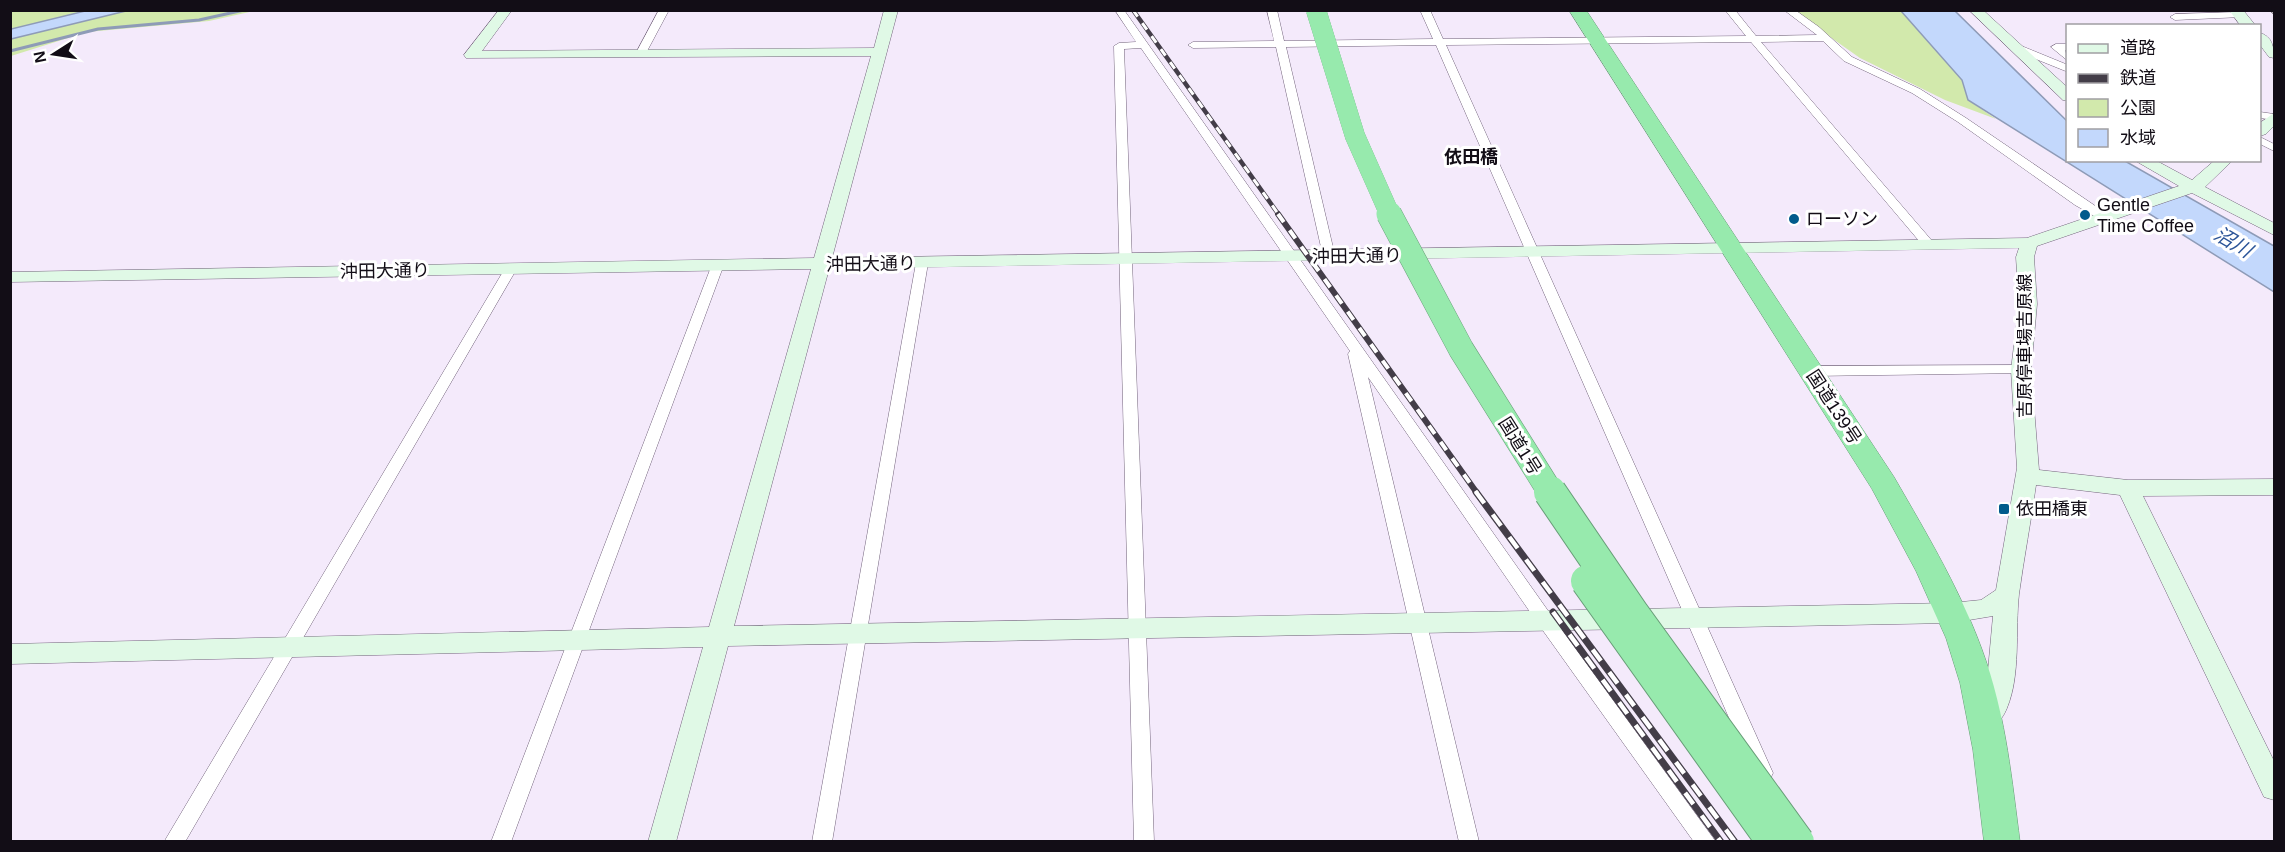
<svg xmlns="http://www.w3.org/2000/svg" width="2285" height="852" viewBox="0 0 2285 852" font-family="Helvetica,'Noto Sans JP',sans-serif">
<rect width="100%" height="100%" fill="#f4eafb"/>
<path fill="#d2e9ac" d="M11 11H254L209 21 87 32 11 56Z
M1793 11H1901L1962 80 1968 100 1996 119 1945 100 1860 58Z"/>
<path fill="#c3d8fc" stroke="#8e9bb7" stroke-width="1.5" d="M85 11H126L11 39V29Z
M1901 11H1955L2067 121 2068 160 2125 161 2274 246V292L1968 100 1962 80Z"/>
<g fill="none" stroke-linecap="round" stroke-linejoin="round">
<path stroke="#8e9bb7" stroke-width="3" d="M10 51 98 29 199 20 244 10"/>
<g stroke="#73647c" stroke-width="1">
<path id="street" d="M659 10H669L645 55H637L636 53Z
M1115 10H1124L1551 615 1716 842H1694L1539 625 1368 377 1479 842H1459L1348 354 1350 351 1141 48 1124 49 1154 842H1134L1114 46 1119 43 1136 42Z
M1267 10H1277L1284 41 1433 39 1420 10H1430L1443 39 1746 36 1725 10H1735L1756 36 1817 35 1784 10H1795L1819 27 1852 57 1920 89 1966 118 2113 218 2111 221H2103L2075 205 1958 122 1912 93 1844 61 1823 41 1761 42 1933 242V248H1925L1751 42 1446 45 1773 773 1770 779 1763 782 1756 779 1753 773 1436 45 1286 47 1335 256 1329 260 1323 256 1276 47 1193 48 1188 45 1193 42 1274 41Z
M2239 12 2242 13V17L2175 20 2170 17 2175 14Z
M2056 44H2068V50H2065L2068 61 2051 47Z
M2011 45H2019L2068 65V72L2011 49Z
M2260 112 2274 114V120L2260 118Z
M2260 137 2274 144V151L2260 144Z
M922 259 928 263 832 842H812L916 263Z
M717 263 723 267 511 842H491L711 267Z
M510 266 516 270 185 842H164L504 270Z
M2021 365 2026 367 2028 370 2026 373 1810 376 1803 371 1810 366Z"/>
</g>
<g stroke="#73647c" stroke-width="1">
<path id="secondary" d="M499 10H512L482 51 874 48 884 10H898L832 258 2027 238 2179 186 2134 160H2155L2192 180 2215 160H2233L2205 187 2274 223V235L2192 193 2037 246 2034 257 2037 304 2031 370 2039 470 2128 480 2274 479V495L2143 496 2274 761V800L2264 797 2120 495 2036 485C2031 521 2024 558 2019 594 2015 631 2021 674 2007 708 2001 723 1991 731 1976 726L1972 718 1986 692 1993 616 1951 623 728 646 676 842H648L703 647 10 664V644L709 627 811 269 10 282V272L814 258 871 56 466 58 464 55ZM2019 248 2016 257 2019 304 2011 370 2017 468 1996 590 1981 600 1951 603 734 626 829 269Z
M1969 10H1983L2068 88V101L2063 100Z
M2229 10H2243L2256 26H2241Z
M2260 33C2272 36 2274 47 2274 58L2269 57 2260 45Z
M2274 113V126L2266 134 2260 136V123Z"/>
</g>
<g stroke="#689d78" stroke-width="1">
<path id="highway" d="M1569 10H1586L1894 477C1928 536 1964 596 1986 661 2006 719 2012 781 2020 842H1984L1973 750 1960 683 1946 638 1916 571 1872 489Z"/>
</g>
<use href="#street" fill="#fff" fill-rule="evenodd"/>
<use href="#secondary" fill="#e0f9e6" fill-rule="evenodd"/>
<use href="#highway" fill="#97eaad" fill-rule="evenodd"/>
<g stroke="#433d48" stroke-width="4.5">
<path id="rail-far2" d="M1133 10 1279 215
M2272 10 2274 12"/>
</g>
<g stroke="#433d48" stroke-width="6">
<path id="rail-far1" d="M1278 214 1477 493"/>
</g>
<g stroke="#433d48" stroke-width="7">
<path id="rail" d="M1476 492 1735 842
M1553 612 1721 842"/>
</g>
<use href="#rail-far2" stroke="#fff" stroke-width="3" stroke-dasharray="8" stroke-linecap="butt"/>
<use href="#rail-far1" stroke="#fff" stroke-width="4" stroke-dasharray="10" stroke-linecap="butt"/>
<use href="#rail" stroke="#fff" stroke-width="4.5" stroke-dasharray="14" stroke-linecap="butt"/>
<g stroke="#689d78" stroke-width="20" stroke-linecap="butt">
<path id="highway-bridge-far2" d="M1316 10 1355 136 1390 215"/>
</g>
<g stroke="#689d78" stroke-width="26" stroke-linecap="butt">
<path id="highway-bridge-far1" d="M1389 214 1461 349 1551 493"/>
</g>
<g stroke="#689d78" stroke-width="34" stroke-linecap="butt">
<path id="highway-bridge" d="M1550 492 1633 614 1798 842
M1587 581 1773 842"/>
</g>
<use href="#highway-bridge-far2" stroke="#97eaad" stroke-width="20"/>
<use href="#highway-bridge-far1" stroke="#97eaad" stroke-width="25"/>
<use href="#highway-bridge" stroke="#97eaad" stroke-width="32"/>
</g>
<g fill="#015b8c" stroke="#fff" stroke-width="2">
<circle cx="2085" cy="215" r="6"/>
<circle cx="1794" cy="219" r="6"/>
<rect x="1998" y="503" width="12" height="12" rx="3"/>
</g>
<g text-anchor="middle" stroke-width="6" stroke-linejoin="round" paint-order="stroke">
<g font-size="18" font-weight="bold" fill="#120d16" stroke="#fff">
<text x="1471" y="163">依田橋</text>
</g>
<g font-size="18" fill="#120d16" stroke="#fff" text-anchor="start">
<text x="2097" y="211">Gentle<tspan x="2097" dy="21">Time Coffee</tspan></text>
<text x="1806" y="225">ローソン</text>
<text x="2016" y="515">依田橋東</text>
</g>
<g font-size="18" fill="#120d16" stroke="#fff">
<text transform="translate(1357 256) rotate(-1)" y="6">沖田大通り</text>
<text transform="translate(871 264) rotate(-1)" y="6">沖田大通り</text>
<text transform="translate(385 271) rotate(-1)" y="6">沖田大通り</text>
<text transform="translate(2025 346) rotate(-90)" y="6">吉原停車場吉原線</text>
<text transform="translate(1834 407) rotate(57)" y="6">国道139号</text>
<text transform="translate(1520 446) rotate(58)" y="6">国道1号</text>
</g>
<g font-size="20" font-style="italic" fill="#2b5498" stroke="#fff">
<text transform="translate(2233 242) rotate(31)" y="7">沼川</text>
</g>
</g>
<rect width="2285" height="852" fill="none" stroke="#120d16" stroke-width="24"/>
<rect x="2066" y="24" width="195" height="138" fill="#ffffff" stroke="#a09ea2" stroke-width="1.5"/>
<rect x="2078" y="44" width="30" height="9" fill="#e0f9e6" stroke="#a09ea2" stroke-width="1.5"/>
<text x="2120" y="54" font-size="18" fill="#120d16">道路</text>
<rect x="2078" y="74" width="30" height="9" fill="#433d48" stroke="#a09ea2" stroke-width="1.5"/>
<text x="2120" y="84" font-size="18" fill="#120d16">鉄道</text>
<rect x="2078" y="99" width="30" height="18" fill="#d2e9ac" stroke="#a09ea2" stroke-width="1.5"/>
<text x="2120" y="114" font-size="18" fill="#120d16">公園</text>
<rect x="2078" y="129" width="30" height="18" fill="#c3d8fc" stroke="#a09ea2" stroke-width="1.5"/>
<text x="2120" y="144" font-size="18" fill="#120d16">水域</text>
<g transform="translate(54 54) rotate(258)" stroke="#ffffff" stroke-width="4.5" paint-order="stroke">
<path d="M0-4.5L10 22L0 15L-10 22Z" fill="#120d16"/>
<text y="-9" font-size="16" font-weight="bold" text-anchor="middle" fill="#120d16">N</text>
</g>
</svg>
